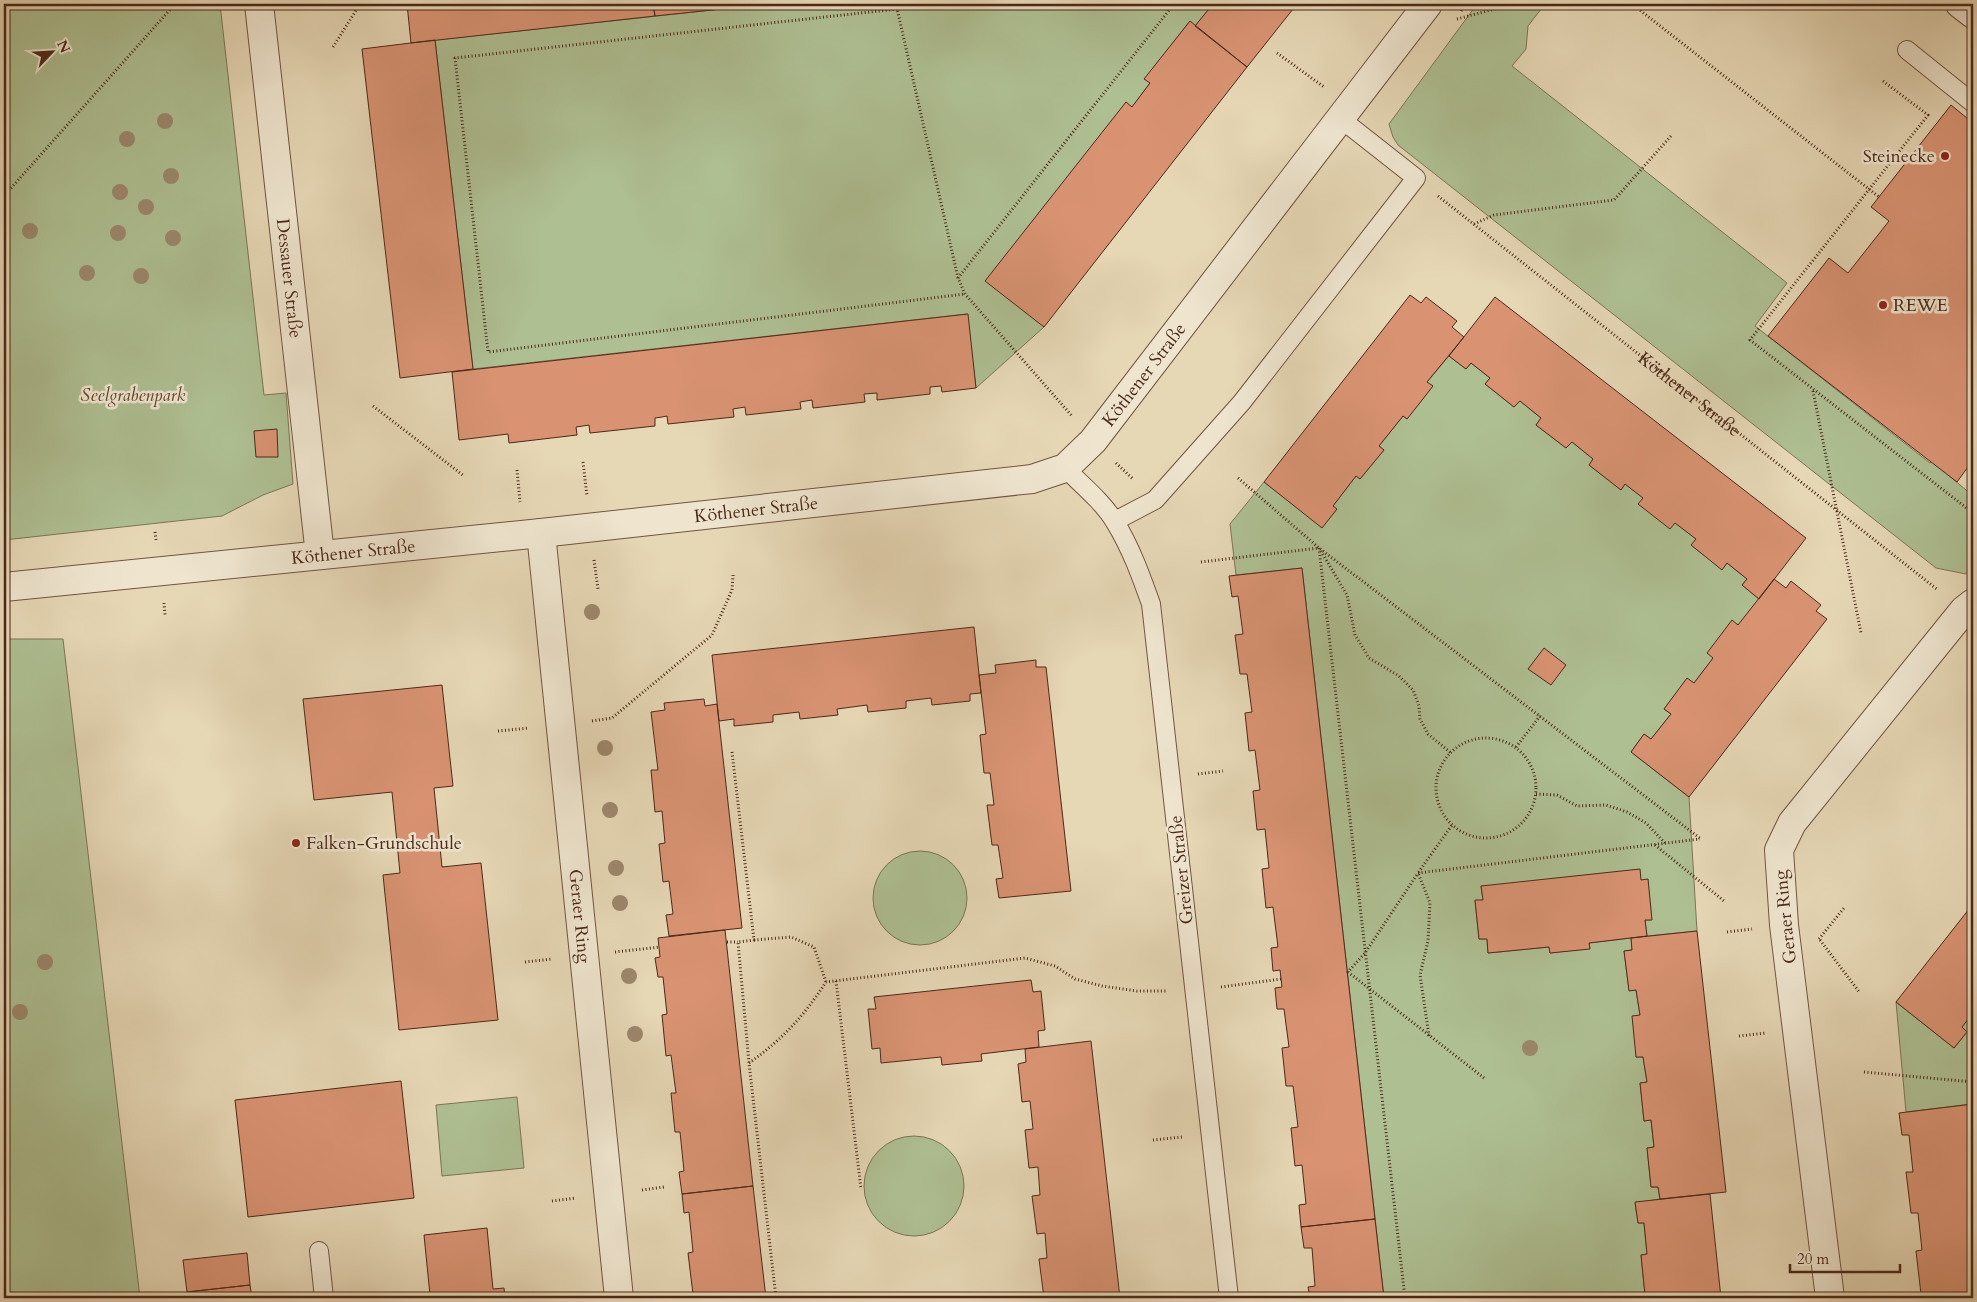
<svg xmlns="http://www.w3.org/2000/svg" width="1977" height="1302" viewBox="0 0 1977 1302" font-family="Cardo,serif">
<rect width="100%" height="100%" fill="#e6d7b5"/>
<filter id="stains"><feTurbulence type="fractalNoise" baseFrequency=".004" numOctaves="4"/><feColorMatrix values="0 0 0 0 .2 0 0 0 0 .09 0 0 0 0 .02 0 0 0 .5 -.17"/></filter>
<radialGradient id="worn" r=".72"><stop offset=".6" stop-color="#630" stop-opacity="0"/><stop offset="1" stop-color="#630" stop-opacity=".3"/></radialGradient>
<path fill="#aebf92" stroke="#7d7456" d="M4 4H220L264 395 286 393 293 484 263 495 222 516 4 540Z
M768 4H1213L1195 26 1189 22 1145 79 1150 83 1132 107 1126 103 1044 327 976 388 967 314 473 369 435 40Z
M1477 4H1545L1528 26 1526 49 1512 66 1787 283 1755 326 1930 463 1932 461 1973 496V566L1966 574 1936 568 1398 145 1393 137 1389 124Z
M1449 356 1466 369 1471 363 1490 378 1485 384 1514 407 1520 401 1541 418 1536 425 1566 448 1572 442 1593 459 1589 465 1621 490 1625 484 1696 539 1692 546 1722 569 1727 563 1747 579 1742 585 1759 599 1694 683 1687 679 1664 709 1671 714 1651 739 1644 734 1631 752 1689 797 1697 931 1647 936 1645 920H1651L1641 880 1481 886 1483 900 1475 901 1479 939H1487L1488 953 1549 947 1550 953 1590 948 1589 943 1631 938 1632 950 1624 951 1629 990H1636L1640 1015 1636 1057H1643L1647 1082 1640 1083 1644 1121 1651 1120 1654 1147 1647 1148 1651 1187H1658L1660 1199 1635 1203 1638 1223H1644L1647 1254 1641 1255 1645 1294H1652V1298H1384L1302 568 1236 575 1230 524 1264 482 1322 527 1337 509 1333 506 1356 476 1360 479 1384 450 1379 446 1403 416 1407 419 1427 382Z
M4 639H63L140 1298H4Z
M873 898a47 47 0 1 1 94 0a47 47 0 1 1-94 0Z
M1896 1002 1954 1048 1967 1032 1962 1027 1973 1013V1109L1972 1104 1906 1112Z
M517 1097 524 1168 442 1176 436 1105Z
M864 1186a50 50 0 1 1 100 0a50 50 0 1 1-100 0Z"/>
<path fill="#d99373" stroke="#4c2819" d="M407 4H653L655 16 411 43Z
M653 4H769L655 16Z
M1213 4H1297L1247 67 1195 26Z
M1190 21 1247 67 1044 327 985 281 1126 102 1132 107 1150 83 1144 79Z
M435 40 473 369 400 378 362 49Z
M1951 105 1973 123V460L1957 482 1768 336 1829 258 1848 273 1889 221 1871 207Z
M1410 295 1421 303 1426 297 1457 321 1452 327 1464 337 1427 382 1433 386 1419 404 1407 419 1403 416 1379 446 1384 450 1360 479 1356 476 1333 506 1337 509 1322 528 1264 482Z
M1495 297 1806 538 1759 599 1742 585 1747 579 1727 563 1722 570 1691 545 1696 539 1675 523 1670 529 1638 504 1643 498 1625 484 1621 490 1589 465 1593 459 1572 442 1566 448 1536 425 1541 418 1520 401 1514 407 1485 384 1490 378 1471 363 1466 369 1449 356Z
M968 314 976 388 942 392 941 386 930 387V394L877 400V393L864 394 865 402 813 408 812 400 800 402 801 409 746 415 745 407 733 409 734 417 668 424 667 416 662 417 655 418V426L590 433 589 425 583 426 576 427 577 435 509 443 508 434 459 440 452 372Z
M277 429 278 457H256L254 431Z
M1302 568 1375 1219 1301 1227 1299 1205 1306 1204 1302 1165 1295 1166 1291 1128 1298 1127 1293 1086H1286L1282 1048 1289 1047 1284 1009H1277L1275 988 1282 987 1280 970 1273 971 1271 948 1278 947 1273 907 1266 908 1262 869 1269 868 1265 829 1257 830 1253 791 1260 790 1255 750 1249 751 1245 713 1252 712 1247 674H1240L1235 635 1243 634 1238 596 1232 597 1229 576Z
M1774 579 1786 588 1791 581 1821 605 1816 611 1827 619 1689 797 1631 752 1644 734 1651 739 1671 714 1664 709 1687 678 1694 683 1713 658 1707 653 1732 620 1738 625Z
M974 627 981 693 970 694V701L932 705 931 698 906 701V708L868 712 867 705 837 709 838 715 800 719 799 712 773 715V722L734 726V719L719 721 712 655Z
M1544 648 1566 665 1551 685 1528 669Z
M1036 660V667H1046L1071 891 999 898 996 879 1003 878 998 845H992L987 805H994L990 773H984L980 735 986 734 979 675 996 673 995 665Z
M442 685 453 786 434 788 442 867 481 863 498 1020 399 1030 383 875 400 873 392 792 314 800 303 699Z
M704 699 705 706 717 704 742 928 669 936 666 915 673 914 669 881 663 882 659 844 665 843 662 811 655 812 651 770H658L651 712 665 710 664 703Z
M1640 869 1641 880 1648 879 1652 920H1645L1647 936 1589 943 1590 949 1550 953 1549 947 1488 953 1487 939H1479L1475 900H1483L1481 886Z
M1973 904V1013L1962 1027 1967 1032 1954 1048 1896 1002Z
M725 930 753 1186 682 1194 679 1172 684 1171 680 1132H675L671 1093H676L671 1055 666 1056 662 1015 667 1014 663 977H658L655 958 660 957 658 938Z
M1697 931 1726 1192 1660 1199 1658 1187H1651L1647 1148 1654 1147 1651 1120 1644 1121 1640 1083 1647 1082 1643 1057H1636L1632 1016 1640 1015 1636 990 1629 991 1624 951 1632 950 1631 938Z
M1031 980 1033 992 1041 991 1045 1030 1038 1031 1039 1047 981 1054 982 1061 942 1065 941 1057 881 1063 880 1048 872 1049 868 1009H876L874 997Z
M1091 1041 1120 1298H1044L1039 1259 1047 1258 1045 1233 1037 1234 1032 1196 1040 1195 1038 1167 1029 1168 1025 1130 1033 1129 1030 1101 1022 1102 1018 1064 1026 1062 1025 1049Z
M401 1081 414 1198 248 1217 235 1100Z
M1973 1104V1298H1928L1927 1293 1921 1294 1916 1251 1922 1250 1918 1213H1911L1906 1172H1913L1909 1135H1902L1899 1113Z
M753 1186 766 1298H699L698 1293 693 1294 688 1253 693 1252 689 1212 684 1213 682 1194Z
M1710 1194 1721 1298H1652V1294L1645 1295 1641 1255 1647 1254 1644 1223H1638L1635 1202Z
M1375 1219 1384 1298H1310L1308 1287 1315 1286 1312 1248H1304L1301 1227Z
M487 1228 493 1289 504 1288 505 1298H443L442 1293 430 1295 424 1235Z
M247 1253 250 1285 187 1292 183 1260Z
M250 1285 252 1298H188L187 1292Z"/>
<g fill="none" stroke-linecap="round" stroke-linejoin="round">
<g stroke="#725440" stroke-width="20">
<path id="lane" d="M1907 50 1973 103
M1065 468C1082 485 1103 502 1115 522 1131 548 1141 576 1151 604L1229 1298
M1115 521 1155 500 1242 402 1416 178 1341 119
M319 1251 324 1298"/>
</g>
<g stroke="#725440" stroke-width="30">
<g id="street">
<path id="s2" d="M259 4 320 555"/>
<path d="M1960 4 1973 14"/>
<path id="s3" d="M541 533 619 1298"/>
<path id="s4" d="M4 587 541 533 1032 479 1065 468 1093 441 1428 4"/>
<path d="M1830 1298 1784 925 1779 850 1792 823 1964 610 1973 603"/>
</g>
</g>
<g stroke="#4c2819" stroke-width="3" stroke-dasharray="1 2.5" stroke-linecap="butt">
<path d="M896 4 958 278 965 294 1072 416"/>
<path d="M1632 4 1879 197"/>
<path d="M897 9 455 58 488 352 965 294"/>
<path d="M1461 11 1466 4"/>
<path d="M1457 19 1502 7 1508 4"/>
<path d="M333 47 360 4"/>
<path d="M1277 53 1324 87"/>
<path d="M1883 81 1928 115 1750 340 1973 513"/>
<path d="M4 196 175 4"/>
<path id="s1" d="M1438 196 1938 590"/>
<path d="M1474 224 1494 215 1614 200 1671 136"/>
<path d="M958 278 1174 4"/>
<path d="M1813 391 1861 633"/>
<path d="M373 406 464 476"/>
<path d="M583 462 587 496"/>
<path d="M1116 463 1133 479"/>
<path d="M517 470 520 502"/>
<path d="M1238 478 1319 548 1701 839"/>
<path d="M155 532 156 540"/>
<path d="M1319 548 1405 1298"/>
<path d="M1321 551 1347 595 1355 635 1369 658 1399 676 1413 690 1419 706 1420 719 1428 734 1451 753"/>
<path d="M594 560 598 589"/>
<path d="M1201 562 1319 548"/>
<path d="M164 603 165 615"/>
<path d="M592 721 612 718 712 635 732 590 733 575"/>
<path d="M498 731 529 728"/>
<circle cx="1486" cy="788" r="50"/>
<path d="M1516 747 1540 716"/>
<path d="M732 752 754 940 738 942 749 1063 776 1298"/>
<path d="M1198 774 1223 771"/>
<path d="M1536 794 1557 795 1577 806 1606 805 1627 812 1646 823 1665 843"/>
<path d="M1655 845 1724 901"/>
<path d="M1727 932 1752 929"/>
<path d="M1819 939 1844 908"/>
<path d="M754 940 791 937 814 947 826 982"/>
<path d="M1820 940 1860 993"/>
<path d="M727 942H738"/>
<path d="M615 952 660 947"/>
<path d="M525 962 552 959"/>
<path d="M836 981 861 1189"/>
<path d="M1221 987 1281 979"/>
<path d="M1429 1036 1420 975 1428 941 1430 903 1418 873 1452 825"/>
<path d="M1739 1036 1766 1033"/>
<path d="M749 1063C783 1039 803 1017 826 982L1025 958 1055 966 1075 979 1102 986 1137 991H1167"/>
<path d="M1864 1072 1973 1082"/>
<path d="M1484 1078 1348 972 1365 953 1418 873 1700 839"/>
<path d="M1153 1140 1182 1137"/>
<path d="M642 1190 664 1187"/>
<path d="M552 1201 576 1198"/>
</g>
<use href="#lane" stroke="#efe5cf" stroke-width="18"/>
<use href="#street" stroke="#efe5cf" stroke-width="28"/>
</g>
<g fill="#9c876c">
<circle cx="165" cy="121" r="8"/>
<circle cx="127" cy="139" r="8"/>
<circle cx="171" cy="176" r="8"/>
<circle cx="120" cy="192" r="8"/>
<circle cx="146" cy="207" r="8"/>
<circle cx="30" cy="231" r="8"/>
<circle cx="118" cy="233" r="8"/>
<circle cx="173" cy="238" r="8"/>
<circle cx="87" cy="273" r="8"/>
<circle cx="141" cy="276" r="8"/>
<circle cx="592" cy="612" r="8"/>
<circle cx="605" cy="748" r="8"/>
<circle cx="610" cy="810" r="8"/>
<circle cx="616" cy="868" r="8"/>
<circle cx="620" cy="903" r="8"/>
<circle cx="45" cy="962" r="8"/>
<circle cx="629" cy="976" r="8"/>
<circle cx="20" cy="1012" r="8"/>
<circle cx="635" cy="1034" r="8"/>
<circle cx="1530" cy="1048" r="8"/>
</g>
<g fill="#8f2418" stroke="#efe5cf" stroke-width="2">
<circle cx="1945" cy="156" r="5"/>
<circle cx="1883" cy="305" r="5"/>
<circle cx="296" cy="843" r="5"/>
</g>
<g text-anchor="middle" stroke-width="5" stroke-linejoin="round" paint-order="stroke">
<g font-size="18" fill="#4c2819" stroke="#efe5cf" text-anchor="start">
<text x="1935" y="162" text-anchor="end">Steinecke</text>
<text x="1893" y="311">REWE</text>
<text x="306" y="849">Falken-Grundschule</text>
</g>
<g font-size="18" fill="#4c2819" stroke="#efe5cf">
<text dy="6" stroke="none"><textPath href="#s2" startOffset="276">Dessauer Straße</textPath></text>
<text dy="6" stroke="none"><textPath href="#s4" startOffset="1191">Köthener Straße</textPath></text>
<text dy="6" stroke="none"><textPath href="#s1" startOffset="320">Köthener Straße</textPath></text>
<text dy="6" stroke="none"><textPath href="#s4" startOffset="756">Köthener Straße</textPath></text>
<text dy="6" stroke="none"><textPath href="#s4" startOffset="351">Köthener Straße</textPath></text>
<text transform="translate(1181 870) rotate(-96)" y="6">Greizer Straße</text>
<text dy="6" stroke="none"><textPath href="#s3" startOffset="385">Geraer Ring</textPath></text>
<text transform="translate(1785 917) rotate(-96)" y="6">Geraer Ring</text>
</g>
<g font-size="18" font-style="italic" fill="#604631" stroke="#efe5cf">
<text x="133" y="401">Seelgrabenpark</text>
</g>
</g>
<rect width="1977" height="1302" fill="none" stroke="#e6d7b5" stroke-width="20"/>
<rect x="5" y="5" width="1967" height="1292" fill="none" stroke="#4c2819" stroke-width="2.5"/>
<rect x="10" y="10" width="1957" height="1282" fill="none" stroke="#4c2819"/>
<g transform="translate(52 52) rotate(65)" stroke="#efe5cf" stroke-width="4" paint-order="stroke">
<path d="M0-4L9 19L0 12L-9 19Z" fill="#4c2819"/>
<text y="-8" font-size="14" font-weight="bold" text-anchor="middle" fill="#4c2819">N</text>
</g>
<path d="M1790 1264v8h110v-8" fill="none" stroke="#4c2819" stroke-width="2.5"/>
<text x="1797" y="1264" font-size="15" fill="#4c2819" stroke="#efe5cf" stroke-width="4" paint-order="stroke">20 m</text>
<rect width="100%" height="100%" filter="url(#stains)"/>
<rect width="100%" height="100%" fill="url(#worn)"/>
</svg>
